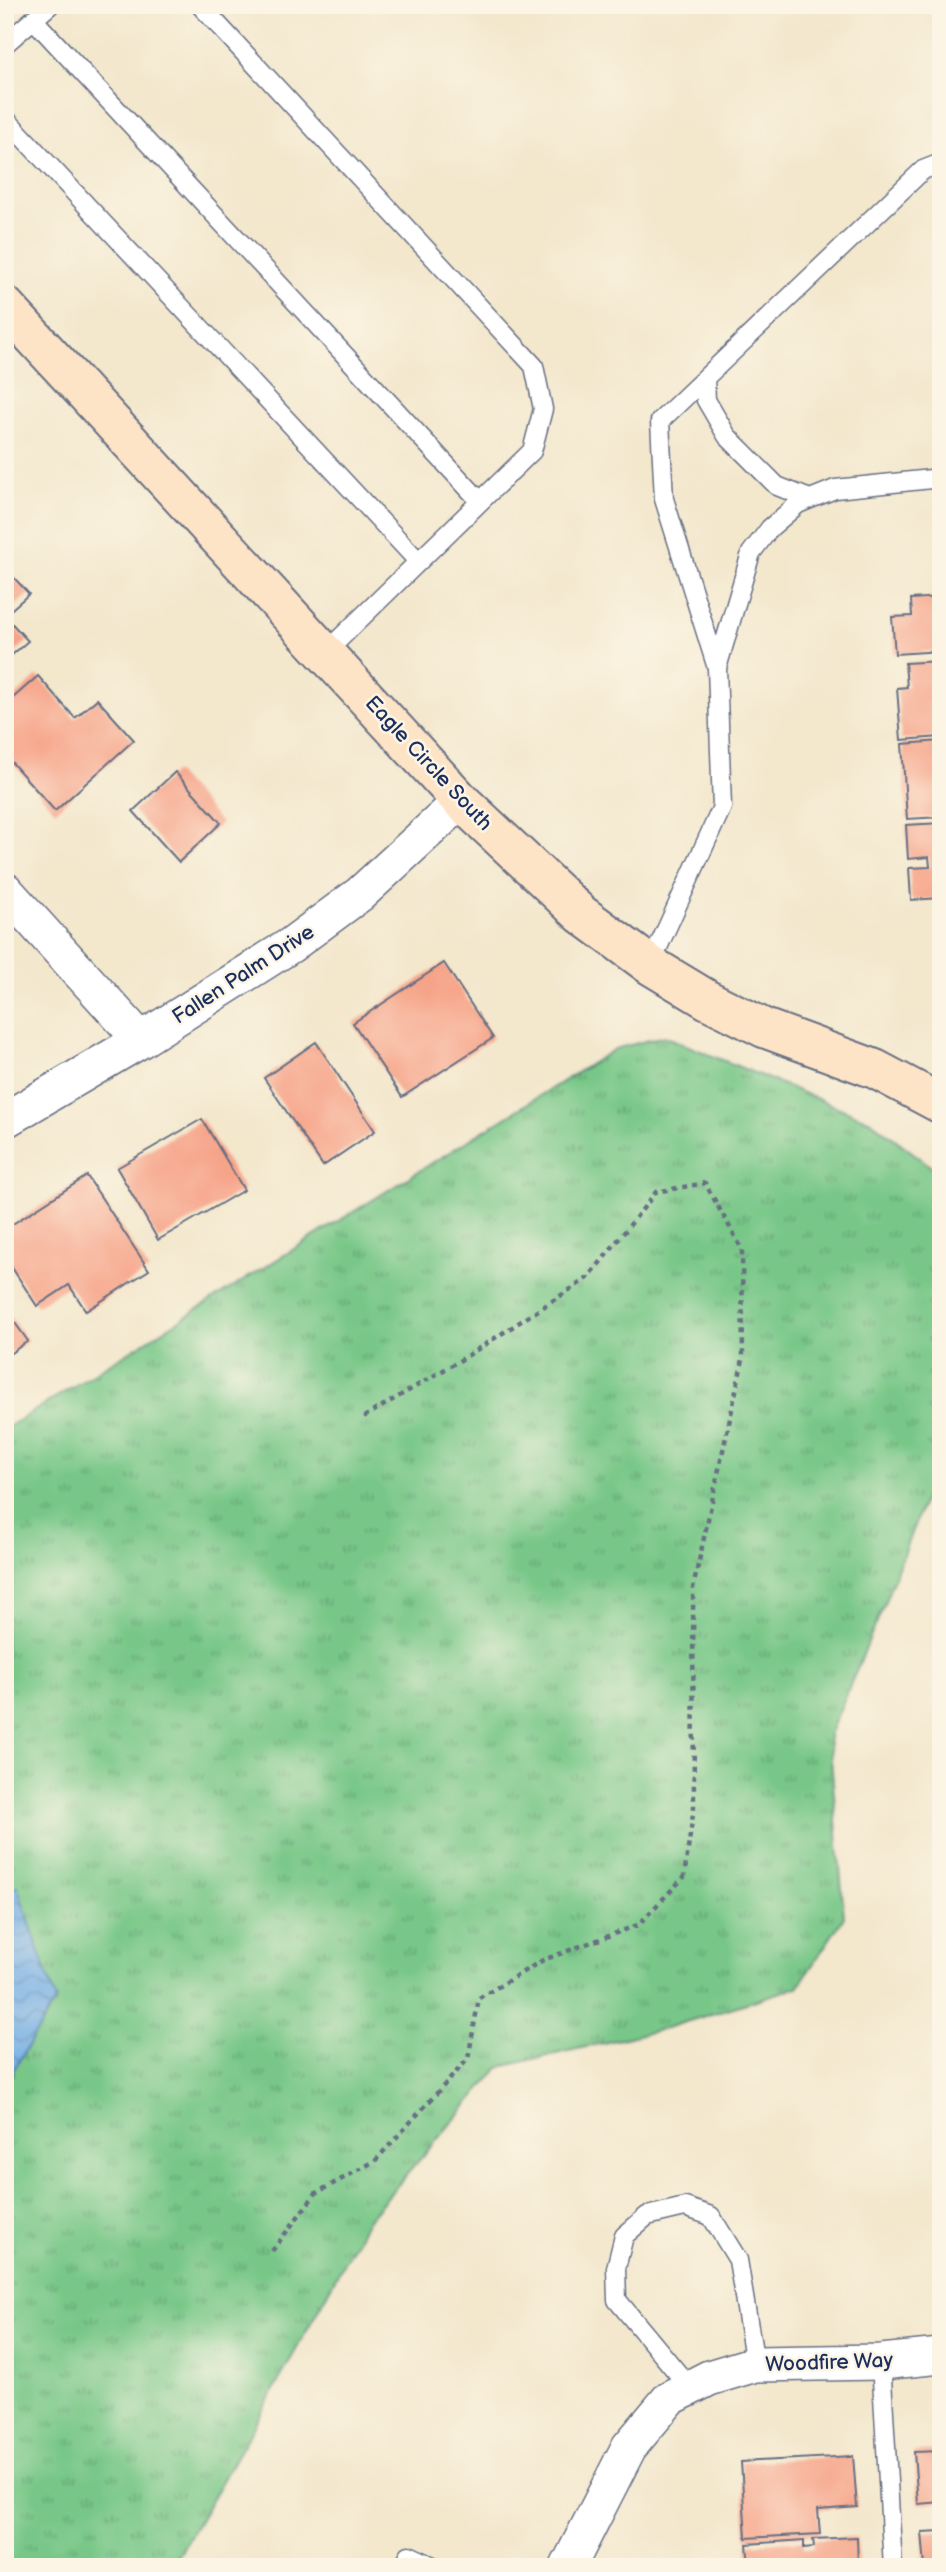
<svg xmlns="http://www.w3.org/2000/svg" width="946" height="2572" viewBox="0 0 946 2572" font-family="'Balsamiq Sans',sans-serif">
<defs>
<pattern id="grass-tufts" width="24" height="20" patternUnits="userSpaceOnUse" patternTransform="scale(1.75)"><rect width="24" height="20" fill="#78c788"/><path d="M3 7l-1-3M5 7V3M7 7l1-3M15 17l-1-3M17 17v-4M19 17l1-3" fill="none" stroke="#62a272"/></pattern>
<pattern id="water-waves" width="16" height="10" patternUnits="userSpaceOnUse" patternTransform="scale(1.75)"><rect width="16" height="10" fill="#74afe5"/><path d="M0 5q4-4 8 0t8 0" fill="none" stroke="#5e8fbd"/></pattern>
</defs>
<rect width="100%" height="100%" fill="#fcf5e5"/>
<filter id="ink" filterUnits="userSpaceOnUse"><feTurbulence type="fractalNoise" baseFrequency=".0143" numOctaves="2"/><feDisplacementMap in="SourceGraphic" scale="14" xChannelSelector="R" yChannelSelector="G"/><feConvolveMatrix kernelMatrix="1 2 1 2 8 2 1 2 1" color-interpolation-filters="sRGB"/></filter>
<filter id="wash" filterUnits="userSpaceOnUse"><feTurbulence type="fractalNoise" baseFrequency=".00686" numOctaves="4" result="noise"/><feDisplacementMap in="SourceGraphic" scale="28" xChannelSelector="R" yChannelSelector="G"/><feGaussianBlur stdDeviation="1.57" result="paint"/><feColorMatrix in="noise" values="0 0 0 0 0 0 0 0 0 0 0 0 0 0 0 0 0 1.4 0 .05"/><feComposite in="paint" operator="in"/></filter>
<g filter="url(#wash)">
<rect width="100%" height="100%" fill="#f3e7cc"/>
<path fill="url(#grass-tufts)" stroke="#4a7b73" stroke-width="2" d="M664 1036 871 1121 941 1174V1475L927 1492 879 1617 829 1735 844 1917 798 1987 663 2029 500 2067 368 2219 264 2408 172 2567H5V1429L615 1049Z"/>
<path fill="url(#water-waves)" stroke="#486fa2" stroke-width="2" d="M17 1886 56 2000 5 2084V1890Z"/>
<g id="blocks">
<path fill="#f6a489" d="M5 568 29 594 5 615Z
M941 597V651L895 654 892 617 912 616 911 599Z
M5 616 28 641 5 661Z
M941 661V737L901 740 897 688 907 687 905 663Z
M38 676 75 718 97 699 134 740 55 811 5 755V705Z
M941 741V817L907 819 902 744Z
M175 772 221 823 179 862 133 811Z
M941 823V898L911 900 909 868 930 867 929 857 908 859 906 825Z
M444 963 493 1038 402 1097 353 1023Z
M316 1042 375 1131 323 1166 264 1078Z
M202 1119 244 1190 158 1240 117 1168Z
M87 1176 149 1270 86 1311 69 1285 37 1306 5 1257V1229Z
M5 1309 28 1341 5 1357Z
M941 2451V2502L918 2504 914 2452Z
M853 2456 857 2507 818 2510 820 2534 746 2538 741 2462Z
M941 2531V2567H925L922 2532Z
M857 2537 858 2567H749L747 2544 804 2540V2548L814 2547 813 2539Z"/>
</g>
</g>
<g filter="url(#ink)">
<use href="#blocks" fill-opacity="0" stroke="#676f84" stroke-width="2"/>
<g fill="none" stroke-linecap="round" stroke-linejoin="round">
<g stroke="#676f84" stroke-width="21">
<path id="lane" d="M200 5 534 366 543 409 532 451 326 652
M34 20 480 501
M5 44 50 5
M5 118 418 561
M705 378 706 400 727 436 777 486 810 499
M717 668 751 553 770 528 798 504 835 489 941 478
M650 965 722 807 717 668 664 499 660 421 923 170 941 163
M881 2362 893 2567
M690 2388 617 2300 616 2268 624 2236 647 2216 685 2207 711 2216 738 2260 755 2364
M403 2567 409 2555 435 2567"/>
</g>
<g stroke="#676f84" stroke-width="38">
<path id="street" d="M5 890 141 1040
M5 1120 141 1040 291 945 360 894 461 801
M568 2567 629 2447 670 2398 709 2378 755 2364 881 2362 941 2356"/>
</g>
<g stroke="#676f84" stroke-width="42">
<path id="secondary" d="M5 306 461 801 581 914 650 965 708 1000 764 1028 875 1069 941 1104"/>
</g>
<path stroke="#676f84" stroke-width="4.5" stroke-dasharray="5 5" stroke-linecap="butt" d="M272 2251 316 2193 375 2161 468 2059 479 1998 543 1960 638 1925 684 1877 694 1807 693 1588 743 1359 742 1249 705 1183 656 1192 588 1278 464 1358 362 1418"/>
<use href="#lane" stroke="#fff" stroke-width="18"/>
<use href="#street" stroke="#fff" stroke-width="35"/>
<use href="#secondary" stroke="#fee4c6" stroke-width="38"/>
</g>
</g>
<g text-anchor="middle" stroke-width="5" stroke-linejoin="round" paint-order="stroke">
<g font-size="21" fill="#1b2f5e" stroke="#fcf5e5">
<text transform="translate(429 763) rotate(47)" y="7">Eagle Circle South</text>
<text transform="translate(243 974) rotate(-33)" y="7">Fallen Palm Drive</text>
<text transform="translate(829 2362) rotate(-2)" y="7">Woodfire Way</text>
</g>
</g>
<rect width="946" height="2572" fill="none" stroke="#fcf5e5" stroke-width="28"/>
</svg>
